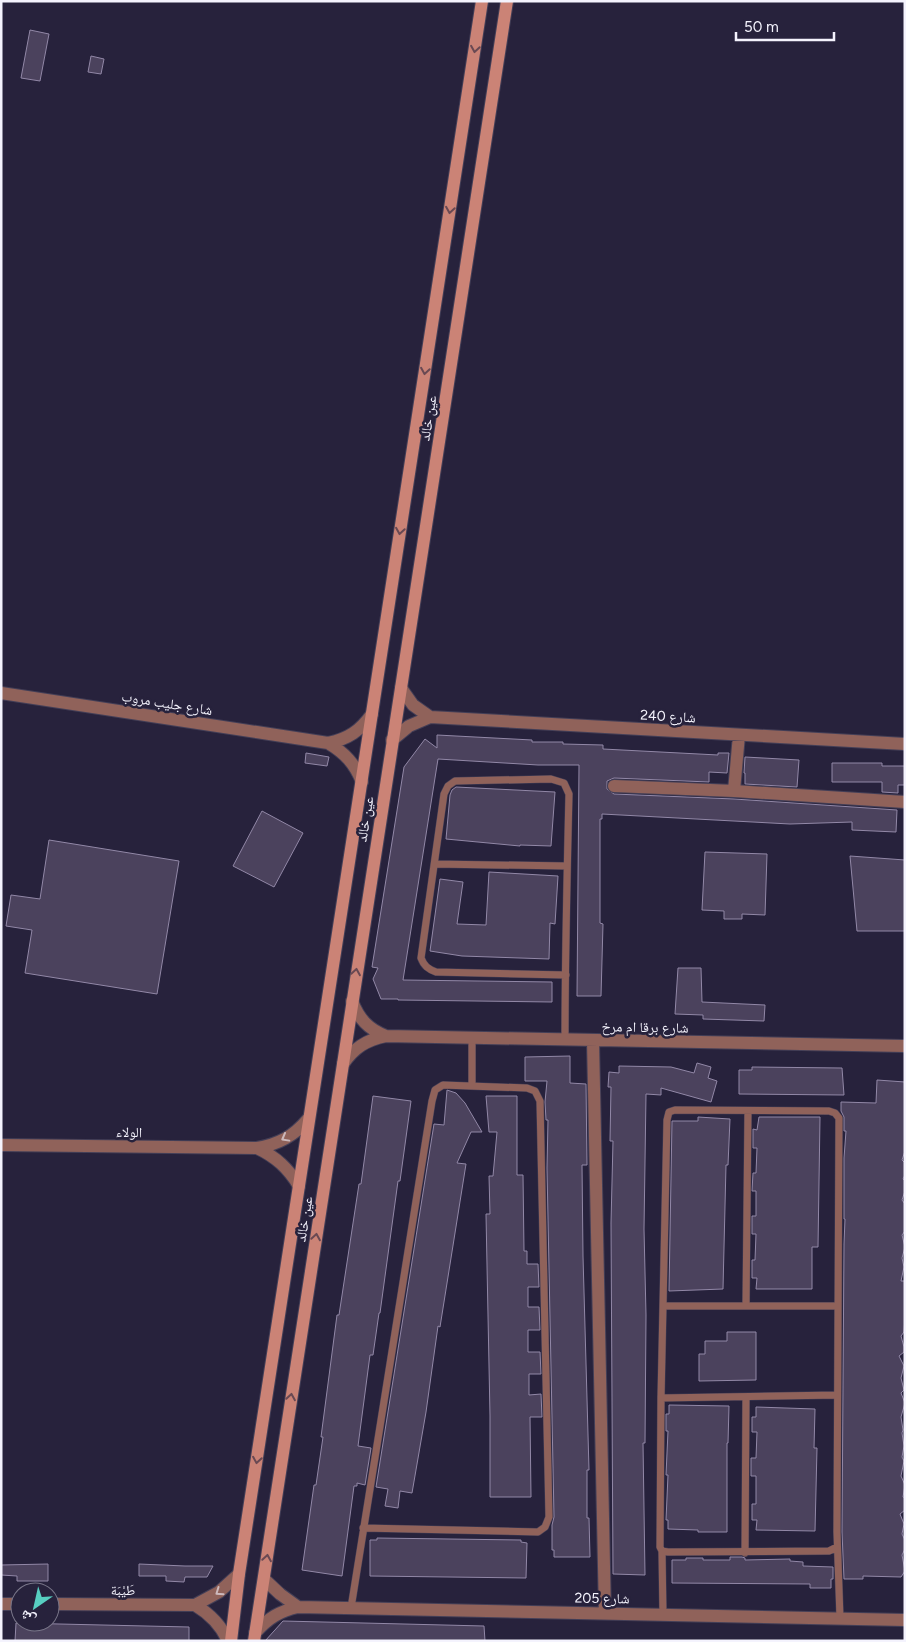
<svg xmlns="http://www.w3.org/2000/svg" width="906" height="1642" viewBox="0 0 906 1642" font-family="Figtree,'Noto Naskh Arabic',sans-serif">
<rect width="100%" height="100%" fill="#27223c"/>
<path fill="#4b425d" stroke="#9288a7" d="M30 30 49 34 40 81 21 78Z
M91 56 104 59 101 74 88 72Z
M437 735 532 740V742H563V744L603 745V749L718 755V753H729L727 773 709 772V782L614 778 607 781V789L614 794 734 799 897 810 896 832 852 830V822L790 824 602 814V819H600V923L603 924 601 996H577L579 765H538L438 759 403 980 552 982V1002L398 1000V999H381L373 979 378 968 372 967 404 767 425 739 437 748Z
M306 753 329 757 327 766 305 763Z
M745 757 799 760 797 787 745 784V773H744Z
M832 763H882V766H905V785H898V793L882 792V782H832Z
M456 787 555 792 551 846 520 845V846L446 839 450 795 452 790Z
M262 811 303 833 274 887 233 866Z
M49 840 179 861 157 994 25 973 32 930 6 926 11 895 40 899Z
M705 852 767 854 765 915 742 914V919H724V911L702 910Z
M850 856 905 860V931H857Z
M489 872 558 876 555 924 550 923 549 959 462 956 430 951 440 879 463 882 457 924 486 925Z
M678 968H701L702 1002 765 1005 764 1021 703 1019V1015L675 1014Z
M570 1056V1083L586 1084 587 1165H582L583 1256 589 1470H587V1518H589L590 1557H554V1550H552V1525L554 1517 547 1168 548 1120H546L545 1102 547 1081H525V1057Z
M697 1063 711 1067 708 1078 717 1081 711 1102 661 1088V1095L646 1094 644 1229 646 1315 645 1443H643L645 1575 613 1574 611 1223 613 1141H610L611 1087H608L609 1072 619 1073V1066L671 1067 694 1073Z
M752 1067 842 1068 844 1095 739 1094V1070H752Z
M877 1080 905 1082V1151L902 1160 905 1163V1175L903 1179 905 1181V1191L902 1200 905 1204V1231L902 1235 905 1247 902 1258 904 1267 901 1281H905V1317L904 1332 901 1336 904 1347V1352L899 1356 904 1366 901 1378 904 1390 901 1393 905 1403 901 1417 903 1430 902 1433 904 1446 902 1457 904 1461 901 1476 905 1485 903 1497 905 1498V1510L900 1514 904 1524 902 1534 905 1540V1549L902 1555 905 1571 901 1577 863 1576V1579H844L842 1532 844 1244 845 1219H844V1158L846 1131H844V1117L841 1111V1102L876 1103Z
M447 1090 456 1093 465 1103 482 1132H471L457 1163 466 1164 440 1327 438 1326 426 1412 412 1493 400 1491 398 1508 385 1506 388 1489 376 1487 434 1124 444 1125Z
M373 1096 411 1101 400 1181H398L380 1313H379L373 1355H370L358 1446 371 1448 365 1485 357 1483V1486H354L342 1576 302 1570 314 1485H316L323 1437H321L337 1315H339L359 1184H361Z
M486 1096H517V1175H523L524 1251H527V1264H538L539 1287H528V1307H539L540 1330H528V1352H540L541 1374H529V1395L541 1394 542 1417H530L531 1497H490V1416L486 1214H490L489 1176H493L497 1132H489Z
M698 1117 730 1119 728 1165H726L723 1289 669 1291 672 1121H698Z
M759 1117H820L818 1247H812V1289H756L757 1278H752V1260H755L756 1234H752V1216H756V1191H752L753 1173H756L757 1148H753V1129L757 1130Z
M727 1332H756V1380L699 1381V1354H705V1341H727Z
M669 1405 729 1406 728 1443H727V1532H698V1530L668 1529V1520H666L668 1475H666L668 1431H666V1414H669Z
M756 1407 815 1409 814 1448H817L815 1531 756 1530 757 1520H752V1504H756V1476H751V1458H756L757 1432H752V1417H756Z
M377 1538 521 1540V1542L527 1543 526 1578 370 1576V1540H377Z
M730 1557H742L745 1558V1560L790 1559V1561L803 1562V1566L833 1567V1579H831V1588H810V1584L672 1583V1560H686V1558H703V1560H730Z
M48 1564V1581H17V1576L1 1575V1565Z
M139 1564 185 1566H213L207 1577H185L184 1582 166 1581V1576H139Z
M283 1621 484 1626 485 1641H265Z
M16 1623 189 1627V1641H15Z"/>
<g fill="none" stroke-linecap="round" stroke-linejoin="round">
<g stroke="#443f57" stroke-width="8">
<path id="lane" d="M435 864 567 866
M565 1040C565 958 567 876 569 794L564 783 551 779 455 781 448 786 444 794 421 958C424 966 428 969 436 972L566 975
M472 1086V1037
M663 1306H838
M746 1306 748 1111
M661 1398 837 1395
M837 1547 829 1551 668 1552 662 1551 660 1547 661 1398 667 1120 669 1112 675 1110 829 1111 835 1113 839 1118 837 1532 840 1618
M662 1551 663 1615
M745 1553 746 1397
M351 1608 432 1101 435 1090 443 1085 527 1088 535 1091 540 1101 549 1517 545 1527 538 1532 363 1528"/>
</g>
<g stroke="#443f57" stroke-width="14">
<path id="street" d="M401 688 413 705 430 717
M1 693 328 743C345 753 355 764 362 782
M739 735 734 791 905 802
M392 740 409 726 430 717 905 744
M328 743C348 739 360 731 372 714
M614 786 734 791
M352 1001C359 1019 368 1029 386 1036
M593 1041 605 1614
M343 1064C354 1048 366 1040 386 1036L905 1046
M1 1145 257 1148C279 1144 294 1136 308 1119
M257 1148C276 1157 288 1168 299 1186
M264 1579 280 1594 298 1607
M1 1604H20
M50 1604 195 1605 219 1592 239 1574
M195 1605C210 1614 221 1625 228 1641
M255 1633C268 1618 280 1611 298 1607L905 1620"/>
</g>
<g stroke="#443f57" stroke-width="14">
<path id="secondary" d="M231 1641 239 1574 482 1
M254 1641 507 1"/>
</g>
<use href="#lane" stroke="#90625a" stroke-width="7"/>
<use href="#street" stroke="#90625a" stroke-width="12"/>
<use href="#secondary" stroke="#cb8376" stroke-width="12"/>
</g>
<defs><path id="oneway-chevron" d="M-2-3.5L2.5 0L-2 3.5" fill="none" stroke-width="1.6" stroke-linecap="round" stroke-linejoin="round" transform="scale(1.25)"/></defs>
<g stroke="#694953">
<use href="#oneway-chevron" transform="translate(475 49) rotate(99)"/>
<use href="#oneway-chevron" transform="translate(450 210) rotate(99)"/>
<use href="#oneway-chevron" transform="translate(425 371) rotate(99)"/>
<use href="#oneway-chevron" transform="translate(400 531) rotate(99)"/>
<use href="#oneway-chevron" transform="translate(356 972) rotate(-81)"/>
<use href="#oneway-chevron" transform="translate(316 1237) rotate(-81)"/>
<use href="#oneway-chevron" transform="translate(291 1397) rotate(-81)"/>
<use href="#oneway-chevron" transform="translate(257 1460) rotate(99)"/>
<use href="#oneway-chevron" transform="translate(267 1558) rotate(-81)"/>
</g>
<g stroke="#ccb9bc">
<use href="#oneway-chevron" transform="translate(285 1138) rotate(151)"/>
<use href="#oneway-chevron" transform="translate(219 1592) rotate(145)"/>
</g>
<g text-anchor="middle" stroke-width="5" stroke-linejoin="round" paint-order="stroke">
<g font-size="14" fill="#f4f3fd" stroke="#27223c">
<text transform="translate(428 418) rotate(-81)" y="5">عين خالد</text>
<text transform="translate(167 703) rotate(9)" y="5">شارع جليب مروب</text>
<text transform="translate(668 716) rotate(3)" y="5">شارع 240</text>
<text transform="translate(365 819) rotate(-81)" y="5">عين خالد</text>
<text transform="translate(645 1027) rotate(1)" y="5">شارع برقا ام مرخ</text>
<text transform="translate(129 1132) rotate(1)" y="5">الولاء</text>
<text transform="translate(304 1219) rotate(-81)" y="5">عين خالد</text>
<text x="123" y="1595">طَيْبَة</text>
<text transform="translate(602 1598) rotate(1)" y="5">شارع 205</text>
</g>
</g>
<rect width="906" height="1642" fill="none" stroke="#f4f3fd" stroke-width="5"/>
<g transform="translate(35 1607) rotate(214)"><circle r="24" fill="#27223c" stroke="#797689"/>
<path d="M0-4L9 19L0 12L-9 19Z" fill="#57cec1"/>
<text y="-8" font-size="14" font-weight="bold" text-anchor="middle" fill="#f4f3fd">ش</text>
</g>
<path d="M736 32v8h98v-8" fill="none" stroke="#f4f3fd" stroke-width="2.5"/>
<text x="744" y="32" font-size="15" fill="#f4f3fd" stroke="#27223c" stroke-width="4" paint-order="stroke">50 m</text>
</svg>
